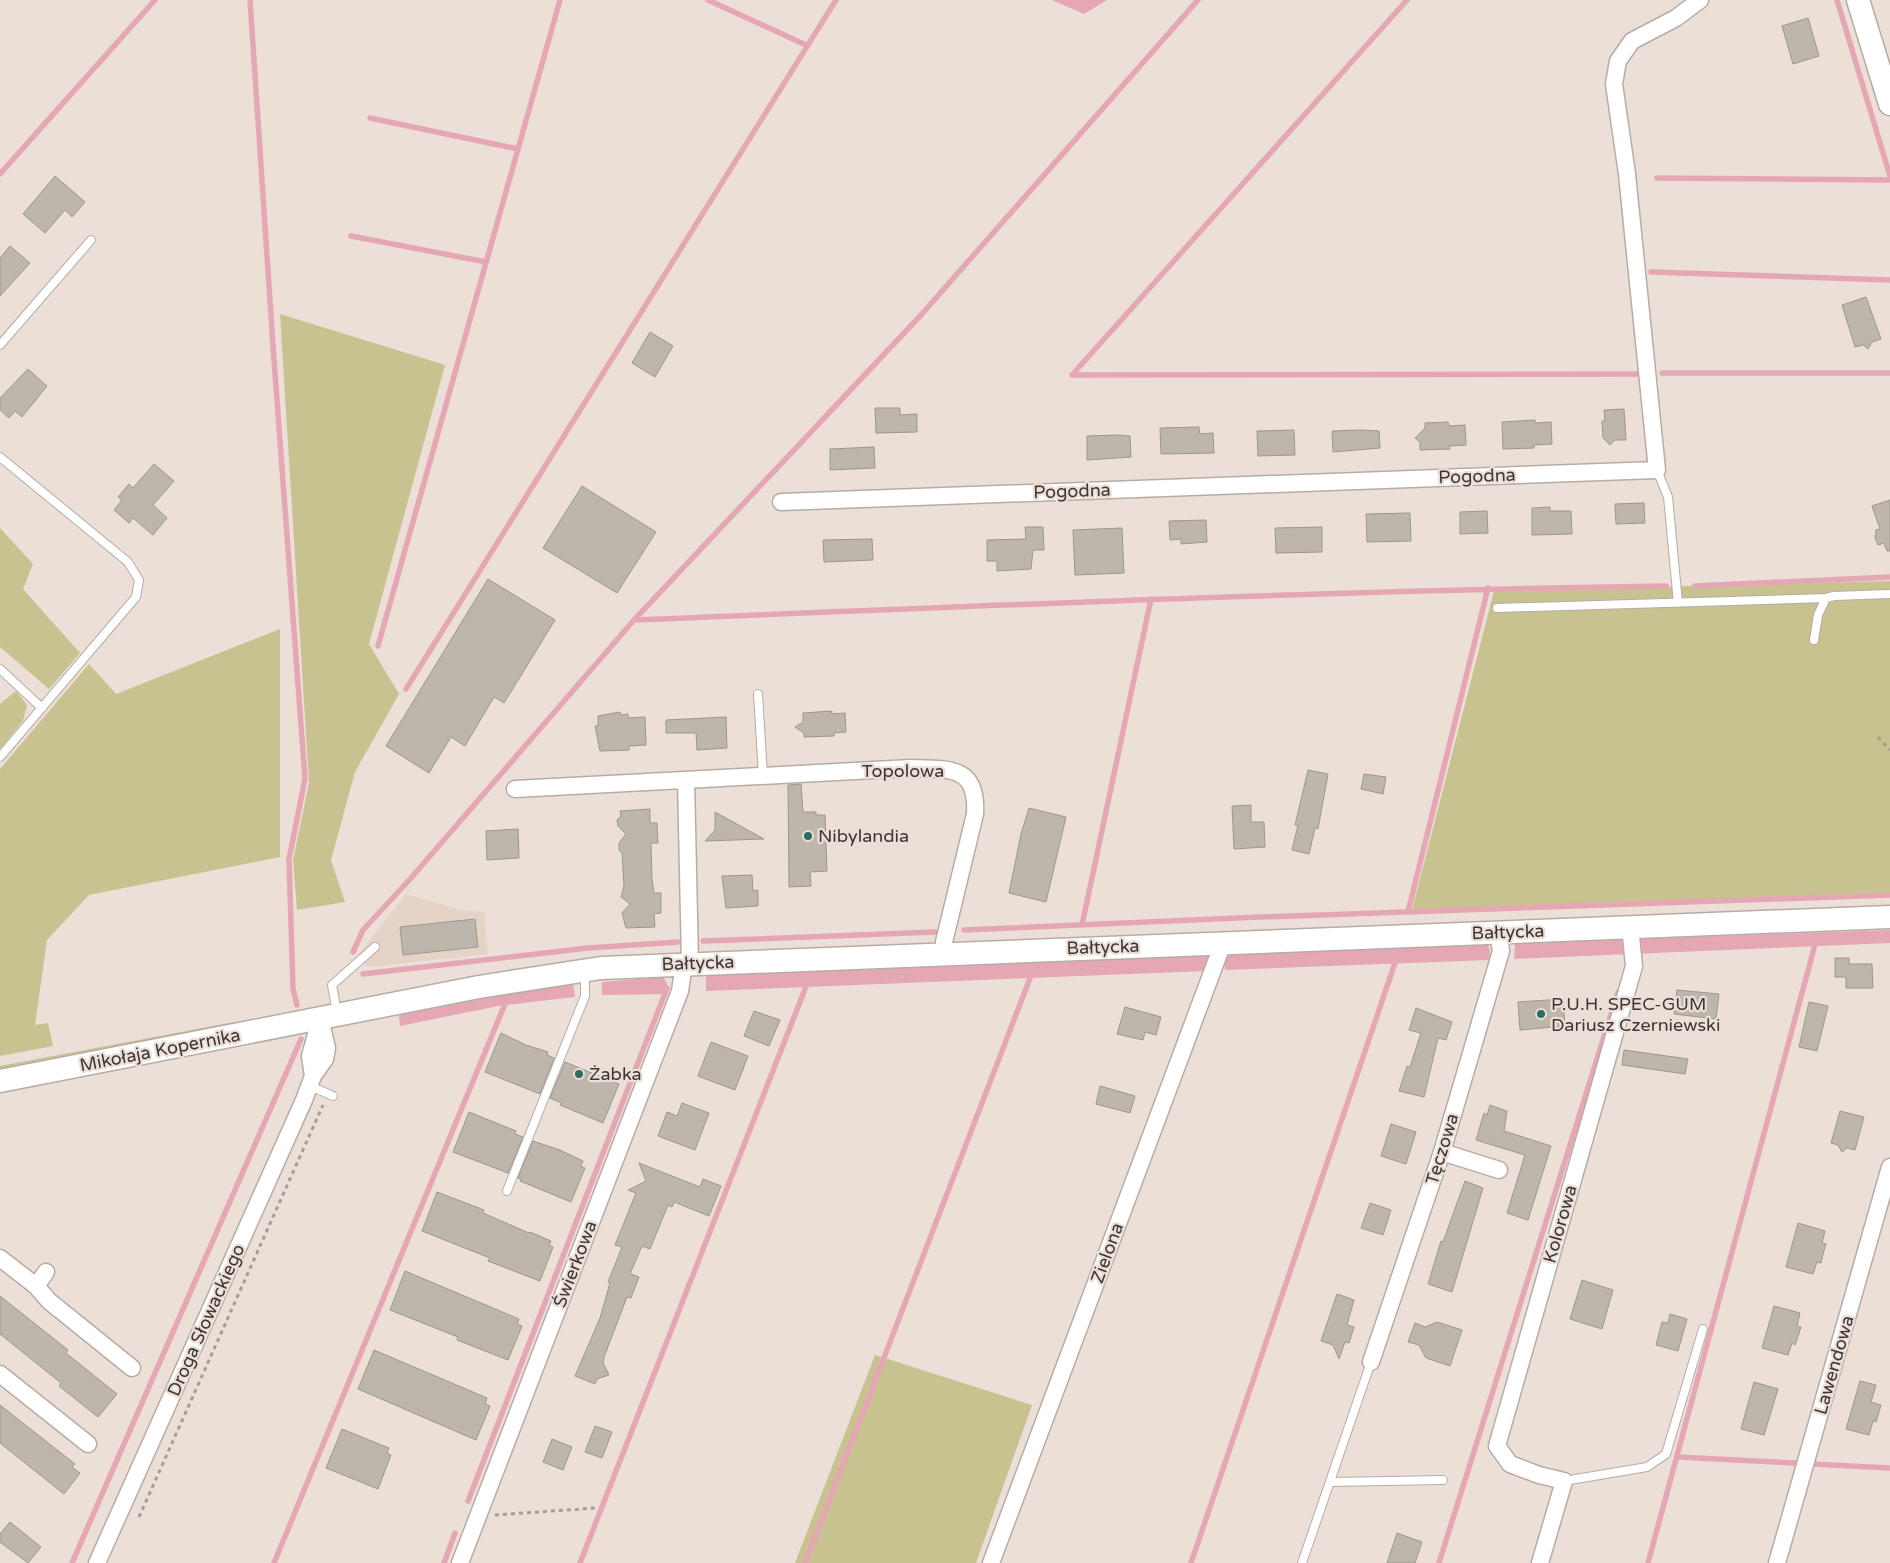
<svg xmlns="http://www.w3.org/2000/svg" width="1890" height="1563" viewBox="0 0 1890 1563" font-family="'Varela Round',sans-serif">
<rect width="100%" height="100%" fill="#ebdfd8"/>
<path fill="#e6d3c8" d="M406 894 461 910 484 912 488 954 368 967 357 956Z"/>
<path fill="#c8c290" d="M280 314 445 365 369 644 399 694 355 772 331 860 345 902 297 910 293 860 309 783Z
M0 528 33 564 23 589 80 653 49 689 0 647Z
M1890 581V893L1412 910 1494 591Z
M280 629V857L89 895 47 940 35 1025 48 1023 53 1046 0 1056V769L89 664 116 694Z
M16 691 27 705 23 721 0 749V704Z
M249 1022 0 1071V1066L229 1023Z
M875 1355 1032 1405 976 1563H795Z"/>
<path fill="#e6a7b5" d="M1052 0H1107L1084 14Z
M1890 930V943L1514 959 1515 943Z
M1487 944 1490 950 1489 960 1225 970 1224 958 1230 952Z
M1207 953 1209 960 1206 971 706 991V975Z
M663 977 667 983V994L602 995V982Z
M573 984 575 997 498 1006 400 1026 399 1015 539 988Z"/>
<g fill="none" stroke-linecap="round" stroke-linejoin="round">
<path stroke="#e6a7b5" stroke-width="5.5" d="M250 0 273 346 305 779 289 859 293 989 297 1005
M708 0 806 45
M1407 0 1072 375 1637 374
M1837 0 1890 176
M370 118 518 149
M0 174 155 0
M1657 178 1890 180
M351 236 486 262
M1651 272 1890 280
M1662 373H1890
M1695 586 1890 577
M634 620C978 606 1322 591 1666 586
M378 646 560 0
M406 689 836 0
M1408 912 1488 588
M1082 925 1151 599
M964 930 1260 917 1890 895
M703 941 935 932
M353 952 363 930 411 878 634 620 921 315 1198 0
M363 974 588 948 678 942
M1678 1457 1890 1468
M468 1501 667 988
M72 1563 301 1039
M274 1563 507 999
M444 1563 455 1533
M580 1563 809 979
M805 1563 1032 973
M1191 1563 1397 957
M1439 1563 1618 992
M1648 1563 1816 941"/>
</g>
<path fill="#bdb6ac" stroke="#9e978d" d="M1808 18 1819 56 1793 64 1782 26Z
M55 176 85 202 72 217 65 210 45 233 23 214Z
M10 246 30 263 0 296V258Z
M1866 297 1881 339 1872 342 1868 349 1863 345 1855 347 1842 305Z
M650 332 673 346 655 377 632 363Z
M28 369 47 386 22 417 15 411 9 418 0 410V398Z
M875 408H900V415L917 414V432L876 433Z
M1624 409 1626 440H1615L1610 445 1603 438 1602 421H1605L1604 410Z
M1535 420V423L1551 422 1552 444 1534 445V448L1503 449 1502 422Z
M1448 422 1449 426 1465 425 1466 445 1449 446 1450 449 1420 450V442L1415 438 1425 428V423Z
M1199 427 1200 434 1213 433 1214 453 1161 454 1160 428Z
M1294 430 1295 455 1258 456 1257 431Z
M1360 430 1379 431 1380 448 1333 452 1332 431Z
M1118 435 1130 436 1131 457 1087 460V436Z
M874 447 875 468 830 470V449Z
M154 464 174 481 153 505 167 518 153 535 133 518 129 523 114 510 122 500 118 497 129 484 133 488Z
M582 486 656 532 617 593 543 548Z
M1890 500V551H1887L1884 543 1878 545 1875 538 1876 530 1880 529 1872 506Z
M1644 503 1645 523 1616 524 1615 504Z
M1550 507V511H1571L1572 534 1532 535V508Z
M1487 511 1488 533 1460 534V512Z
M1410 513 1411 541 1367 542 1366 514Z
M1206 520 1207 542 1181 544V539L1170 540 1169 521Z
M1025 527H1043L1044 550H1033L1031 569 997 571V561H987V540L1026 539Z
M1322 527V552L1276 553 1275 528Z
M1122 528 1124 573 1075 575 1073 530Z
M872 539 873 560 824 562 823 540Z
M488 579 555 620 504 703 494 697 465 746 451 737 429 773 386 746Z
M832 711V714L845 713 846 732 834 733V736L804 737V733L795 727 803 722V713Z
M620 712 621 715 628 714V718L645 717 646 745 629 746V750L600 751 595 726H598V716Z
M726 717 727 748 697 750 696 733H666V720Z
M1308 770 1328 774 1318 829 1315 828 1309 854 1292 850 1298 825H1295Z
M1364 774 1386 777 1383 794 1361 789Z
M801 784 803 812H816V815H825L827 871 810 872 811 886 789 887 788 785Z
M1251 805V822H1264L1265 847 1234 849 1232 806Z
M1029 808 1066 817 1046 902 1009 893 1021 834Z
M650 809V823H657L658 843H651L652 880 654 893H661V913L654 914 655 927 626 928 622 913 630 904 621 897 624 886 623 869 622 853 619 850V843L626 834 618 826 617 820 621 816 620 811Z
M715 812 764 839 705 841 715 830Z
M518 829 519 858 487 860 486 831Z
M752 875 753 891 758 890V906L726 908 722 876Z
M475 919 478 947 403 955 400 927Z
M1835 958H1849V964H1872L1873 988H1846V977H1835Z
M1677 990 1719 994 1716 1019 1674 1014Z
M1563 999 1565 1026 1520 1030 1518 1002Z
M1809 1002 1828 1006 1817 1051 1799 1047Z
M1125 1007 1161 1017 1156 1035 1145 1032 1143 1040 1117 1034Z
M1416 1008 1452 1022 1446 1040 1438 1038 1424 1097 1399 1091 1407 1066 1410 1067 1421 1033 1409 1030Z
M754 1011 780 1020 769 1046 744 1036Z
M501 1033 526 1045 548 1052 547 1055 554 1058 540 1094 485 1072Z
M711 1042 748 1056 735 1090 698 1076Z
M1624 1050 1688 1059 1685 1074 1622 1065Z
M565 1062 619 1084 603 1123 560 1105 561 1103 550 1098Z
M1100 1086 1135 1096 1130 1113 1096 1104Z
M682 1103 709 1113 695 1150 658 1136 667 1112 677 1116Z
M1490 1105 1507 1111 1504 1131 1551 1146 1528 1220 1507 1213 1525 1155 1476 1140 1484 1113 1487 1115Z
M1840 1111 1864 1117 1855 1150 1847 1148 1842 1152 1838 1145 1831 1143Z
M469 1112 516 1131 515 1134 523 1137 508 1173 453 1152Z
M1391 1124 1416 1132 1406 1164 1381 1156Z
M533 1141 560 1150 583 1161 581 1166 585 1168 571 1202 520 1181 521 1179 518 1178Z
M639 1163 700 1187 703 1179 721 1186 709 1216 674 1202 672 1207 668 1205 650 1249 642 1246 630 1274 639 1277 631 1298 627 1297 604 1357 603 1363 609 1375 597 1379 595 1384 575 1376 600 1318 610 1283 608 1282 622 1247 615 1245 636 1193 628 1190 646 1181Z
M1465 1181 1483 1188 1452 1292 1428 1284 1441 1241 1443 1242Z
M437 1192 484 1210 483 1213 529 1233 530 1232 551 1241 549 1245 553 1247 540 1281 488 1261 490 1258 422 1231Z
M1370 1203 1391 1210 1383 1235 1361 1228Z
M1798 1223 1825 1231 1822 1243 1826 1244 1823 1254 1821 1263 1817 1262 1813 1274 1786 1267Z
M405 1271 519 1319 517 1324 522 1326 508 1360 457 1340 458 1337 390 1310Z
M1582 1280 1613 1290 1602 1329 1570 1319Z
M1337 1294 1354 1300 1347 1325 1354 1327 1349 1343 1345 1342 1339 1359 1333 1345 1321 1341Z
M0 1296 68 1350 66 1353 117 1394 98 1417 59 1386 61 1383 0 1334Z
M1774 1306 1800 1313 1797 1326 1801 1327 1795 1345 1792 1343 1788 1355 1762 1348Z
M1670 1314 1687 1319 1678 1351 1656 1345 1662 1322 1668 1323Z
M1437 1322 1462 1330 1450 1366 1426 1358 1419 1345 1408 1342 1415 1323 1425 1327Z
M374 1350 487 1398 485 1404 490 1406 476 1440 358 1389Z
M1860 1381 1876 1385 1871 1402 1881 1405 1876 1422 1873 1421 1869 1435 1846 1429Z
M1754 1382 1778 1389 1764 1435 1741 1429Z
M0 1405 75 1464 72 1467 80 1473 64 1494 0 1443Z
M595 1426 612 1432 602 1458 585 1452Z
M342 1429 389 1448 387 1453 391 1455 378 1489 326 1468Z
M552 1439 572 1447 563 1470 543 1462Z
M10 1522 41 1547 28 1563 0 1542V1534Z
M1397 1533 1422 1542 1415 1563H1387Z"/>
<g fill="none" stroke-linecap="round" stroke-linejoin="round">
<g stroke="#b7aca5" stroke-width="10">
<path id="lane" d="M0 345 91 240
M0 457 128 562 139 580 136 597 0 757
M1657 470 1668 497 1678 603
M1497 608 1826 598
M1814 640 1818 615 1826 598 1834 596 1890 594
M0 669 42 708
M758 694 763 776
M337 1013 332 985 375 947
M310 1086 333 1096
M507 1191 585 996V972
M1564 1481 1647 1467 1666 1454 1703 1329
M1330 1482 1443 1480
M1302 1563 1371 1362"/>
</g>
<g stroke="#b7aca5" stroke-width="19">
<path id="street" d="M781 502 1657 470 1627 174 1614 84 1618 61 1632 41 1676 18 1700 0
M686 780 690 963
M515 789 911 768C950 769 978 766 975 814L944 942V953
M313 1076 310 1056 320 1020
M1442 1152 1499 1170
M0 1258 36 1286 49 1301 132 1368
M36 1286 46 1272
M1371 1362 1442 1152 1501 951 1498 932
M0 1374 88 1444
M97 1563 304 1100 313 1076 325 1059 327 1048 320 1018
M460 1563 680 991 684 964
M991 1563 1223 943
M1540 1563 1564 1481 1539 1475 1510 1464 1497 1446 1634 966 1630 926
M1777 1563 1890 1167"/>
</g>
<g stroke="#b7aca5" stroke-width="25">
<path id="secondary" d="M1858 0 1890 104
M0 1081 479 987 601 968 1890 917"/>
</g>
<path stroke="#a69d98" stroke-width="3" stroke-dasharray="4 4" stroke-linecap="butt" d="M1878 737 1890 750
M495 1515 595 1508
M139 1517 323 1105"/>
<use href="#lane" stroke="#fff" stroke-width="8"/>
<use href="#street" stroke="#fff" stroke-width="16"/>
<use href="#secondary" stroke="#fff" stroke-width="22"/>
</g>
<g fill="#2c6e5f" stroke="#ebdfd8" stroke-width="2">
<circle cx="808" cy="836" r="5"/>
<circle cx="1541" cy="1014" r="5"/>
<circle cx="579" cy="1074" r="5"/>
</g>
<g text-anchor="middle" stroke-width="4.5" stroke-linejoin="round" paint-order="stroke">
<g font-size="18" fill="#3c3734" stroke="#ebdfd8">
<text transform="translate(1477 476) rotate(-2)" y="6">Pogodna</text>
<text transform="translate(1072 491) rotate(-2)" y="6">Pogodna</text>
<text x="903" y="777">Topolowa</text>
<text transform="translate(1508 932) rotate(-2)" y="6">Bałtycka</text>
<text transform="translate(1103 947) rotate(-2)" y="6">Bałtycka</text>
<text transform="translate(698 963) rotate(-2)" y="6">Bałtycka</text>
<text transform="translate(160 1050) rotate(-11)" y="6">Mikołaja Kopernika</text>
<text transform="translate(1442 1149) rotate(-73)" y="6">Tęczowa</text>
<text transform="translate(1560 1224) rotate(-74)" y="6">Kolorowa</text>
<text transform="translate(1107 1253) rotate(-70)" y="6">Zielona</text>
<text transform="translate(575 1264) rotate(-69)" y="6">Świerkowa</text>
<text transform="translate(206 1320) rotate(-66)" y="6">Droga Słowackiego</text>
<text transform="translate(1834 1365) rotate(-74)" y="6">Lawendowa</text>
</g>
<g font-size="18" fill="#3c3734" stroke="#ebdfd8" text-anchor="start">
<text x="818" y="842">Nibylandia</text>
<text x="1551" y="1010">P.U.H. SPEC-GUM<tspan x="1551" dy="21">Dariusz Czerniewski</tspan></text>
<text x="589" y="1080">Żabka</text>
</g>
</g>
</svg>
